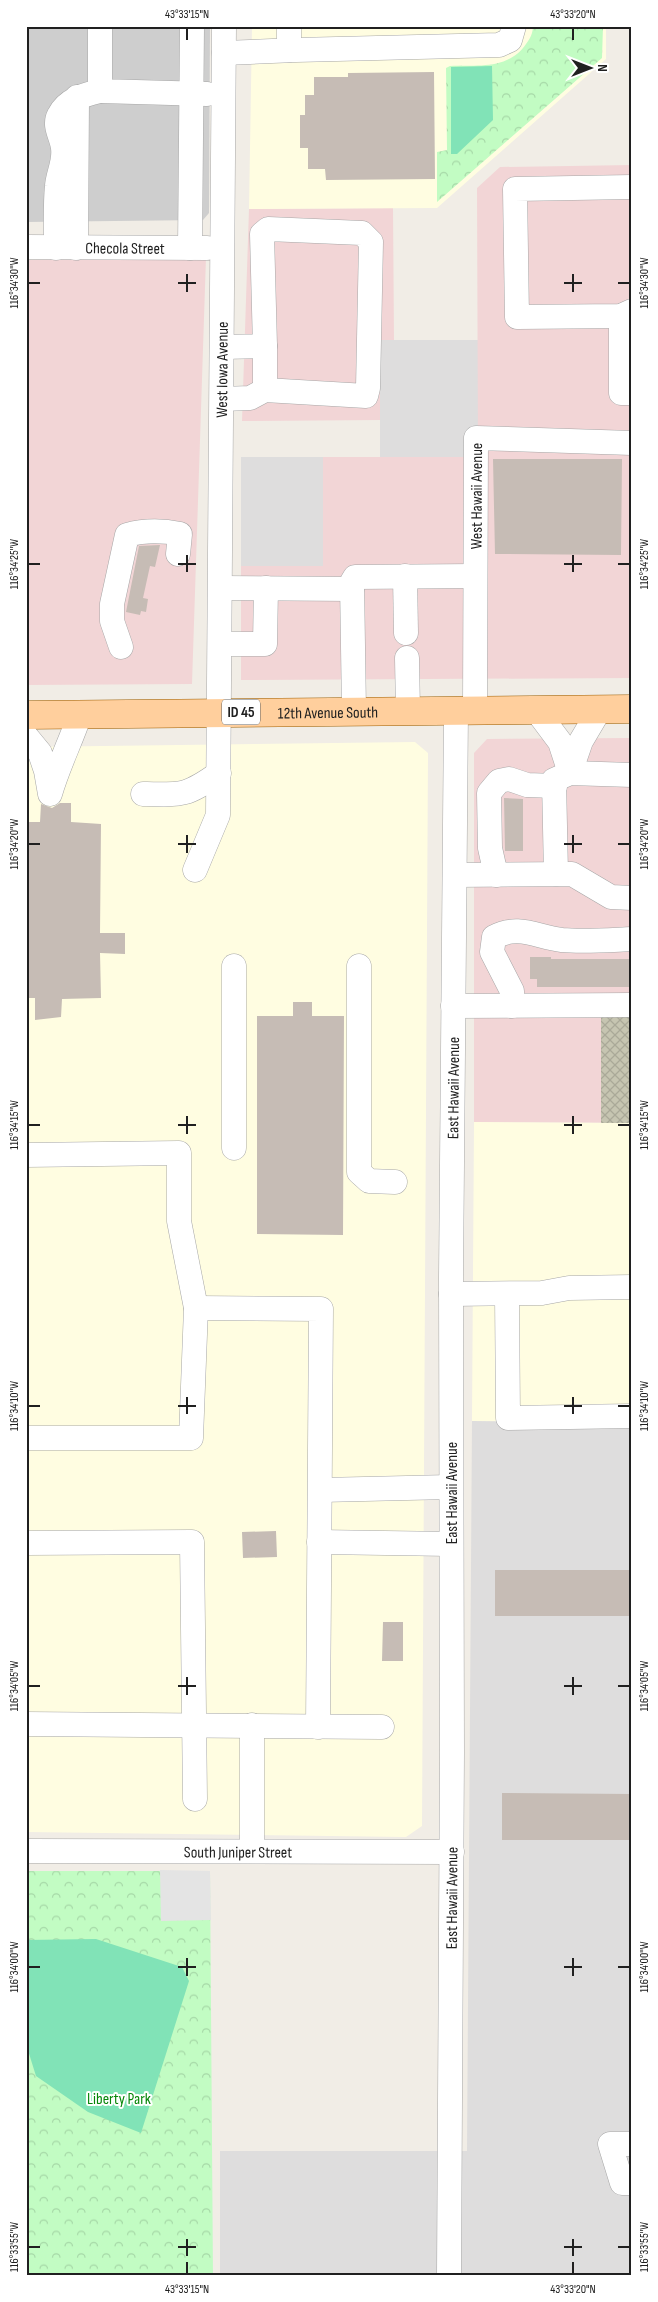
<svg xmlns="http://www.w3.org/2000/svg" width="658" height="2302" viewBox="0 0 658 2302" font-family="'Sofia Sans Condensed',sans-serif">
<defs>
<pattern id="construction-cross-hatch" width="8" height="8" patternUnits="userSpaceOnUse" patternTransform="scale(1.25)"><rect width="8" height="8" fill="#c6c5b1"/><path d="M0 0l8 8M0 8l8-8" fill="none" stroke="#aaa998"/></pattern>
<pattern id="park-crowns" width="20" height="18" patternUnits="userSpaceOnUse" patternTransform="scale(1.25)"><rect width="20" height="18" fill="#c2fcc3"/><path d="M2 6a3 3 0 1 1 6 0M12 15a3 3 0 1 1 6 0" fill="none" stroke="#a6d8a7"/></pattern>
</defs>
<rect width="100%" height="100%" fill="#f1ede6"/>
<path fill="#dedddd" d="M380 340H478V457H380Z
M241 457H323V566H241Z
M472 1421 632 1422V2276H220V2151H467Z"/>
<path fill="#f2d5d6" d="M632 165V678L241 680V566H323V457H478L477 188 500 167Z
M393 208 394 340H380V420L242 421 249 209Z
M206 257 192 684 26 685V260Z
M632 738V1123L474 1122V753L487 739Z"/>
<path fill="#fffde1" d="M252 26H606V59L437 208 249 209Z
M415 742 428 753 422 1826 406 1837 26 1832V747Z
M474 1122 632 1123V1422L472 1421Z"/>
<path fill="#cecece" d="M26 26H210L209 213 203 220 26 222Z"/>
<path fill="url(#construction-cross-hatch)" d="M601 1012H632V1123H601Z"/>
<path fill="url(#park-crowns)" d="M533 26H603L602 58 437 202V152L447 150 446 68 450 66C479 65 508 70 526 44 530 39 533 33 533 26Z
M26 1871H210L213 2276H26Z"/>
<path fill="#81e3b7" d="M492 66 493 120 457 154H451V67Z
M96 1939 182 1967 189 1981 141 2133 88 2112 36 2076 26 2044V1940Z"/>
<path fill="#e4e4e4" d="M160 1870 210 1871 211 1920 161 1921Z"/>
<path fill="#c6bcb5" d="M434 72 435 179 326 180 325 169H308V148H300V115H305V95H314V77H348V73Z
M493 459H622L621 555 495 554Z
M160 545 155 567 150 566 143 598 148 599 146 612 141 611 140 615 126 612 139 546Z
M504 798 523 799V851H505Z
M60 803H71V822L101 824 100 933H125V954L100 953 101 998 62 999 61 1017 35 1020V998H29L28 822H40L41 804 52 808Z
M530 957H551V959H632V987H537V979H530Z
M293 1002H312V1016H344L343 1235 257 1234V1016H293Z
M276 1531 277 1557 243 1558 242 1532Z
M495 1570H632V1616H495Z
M383 1622H403V1661H382Z
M502 1793 632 1794V1840H502Z"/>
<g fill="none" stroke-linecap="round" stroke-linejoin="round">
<g stroke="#a7a7a7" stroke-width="25">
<g id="minor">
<path d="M100 26V91L207 94"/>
<path d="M289 26V50"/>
<path d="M224 53 296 50 499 45 510 40 514 26"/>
<path d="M632 187 515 189 517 317 621 316 632 311"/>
<path id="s1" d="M26 247 207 248"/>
<path d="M56 248C56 227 55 206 57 186 58 173 65 162 63 148 62 137 53 126 59 115 67 99 84 95 100 91"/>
<path d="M76 248 77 97"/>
<path d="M190 248 192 26"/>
<path d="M621 316V393H632"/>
<path d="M265 390V346"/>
<path d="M222 399 250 398 265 390 366 396 368 388 371 242 362 233 268 229 262 234 265 346 222 347"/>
<path d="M405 576 406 633"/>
<path d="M221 588 352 589"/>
<path d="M221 644H265L266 588"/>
<path d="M121 647 112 621V604L127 535C145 530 161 530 180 534L178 554"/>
<path d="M407 658 408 711"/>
<path id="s2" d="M475 710 476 438 632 443"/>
<path d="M536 710 560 742 570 773 581 741 600 709"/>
<path d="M354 711 352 582 355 577 475 576"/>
<path d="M26 736 40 753 46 771 50 794C58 766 71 741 80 714"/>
<path d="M143 794C182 795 187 796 219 773"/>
<path id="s3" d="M195 870 218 815 224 26"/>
<path d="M556 874 554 780 570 773 632 775"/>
<path d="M455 875 572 874 611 897 632 898"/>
<path d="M496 875 490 848 489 793 499 781 509 779 527 785 555 786"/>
<path d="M234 966V1148"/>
<path d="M359 966V1172L369 1181 395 1182"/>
<path d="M453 1006 632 1005"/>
<path d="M512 1006V991L492 952 494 937C518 924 537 937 562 940 584 942 609 940 632 939"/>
<path d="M26 1155 179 1153V1221L196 1308 191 1438H26"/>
<path d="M451 1294 542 1293 569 1288 632 1287"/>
<path d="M507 1294 508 1418 632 1416"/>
<path d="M196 1308 321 1309 318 1727"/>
<path d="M321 1490 450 1487"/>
<path d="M319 1542 451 1544"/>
<path d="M26 1543 192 1542 195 1799"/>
<path d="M26 1724 382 1727"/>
<path id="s4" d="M26 1851 452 1852"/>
<path d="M252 1851V1725"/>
<path d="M632 2144H610L622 2183H632"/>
<path id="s5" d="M449 2276 452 1752 451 1277 456 711"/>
</g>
</g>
<g stroke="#9c5e00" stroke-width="29">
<g id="major">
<path id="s6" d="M26 715 632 709"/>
</g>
</g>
<use href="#minor" stroke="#fff" stroke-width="24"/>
<use href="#major" stroke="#ffcf9d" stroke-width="28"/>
</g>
<path fill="none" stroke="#202020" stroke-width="2" d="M187 28V40M573 28V40M187 274V292M573 274V292M28 283H40M178 283H196M564 283H582M618 283H630M187 555V572M573 555V572M28 564H40M178 564H196M564 564H582M618 564H630M187 835V853M573 835V853M28 844H40M178 844H196M564 844H582M618 844H630M187 1116V1134M573 1116V1134M28 1125H40M178 1125H196M564 1125H582M618 1125H630M187 1397V1414M573 1397V1414M28 1406H40M178 1406H196M564 1406H582M618 1406H630M187 1677V1695M573 1677V1695M28 1686H40M178 1686H196M564 1686H582M618 1686H630M187 1958V1976M573 1958V1976M28 1967H40M178 1967H196M564 1967H582M618 1967H630M187 2239V2256M573 2239V2256M28 2247H40M178 2247H196M564 2247H582M618 2247H630M187 2262V2274M573 2262V2274"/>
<g text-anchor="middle" stroke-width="4" stroke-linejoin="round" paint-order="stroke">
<rect fill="#fff" stroke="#636363" stroke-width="1" x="222" y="699.5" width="38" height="25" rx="4"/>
<g font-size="15" font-weight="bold" fill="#202020">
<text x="241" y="717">ID 45</text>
</g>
<g font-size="16" fill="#202020" stroke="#fff">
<text dy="6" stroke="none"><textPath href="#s1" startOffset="99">Checola Street</textPath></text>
<text dy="6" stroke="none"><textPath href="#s3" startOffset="505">West Iowa Avenue</textPath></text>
<text dy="6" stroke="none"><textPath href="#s2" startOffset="214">West Hawaii Avenue</textPath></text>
<text dy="6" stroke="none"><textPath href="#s6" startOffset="302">12th Avenue South</textPath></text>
<text dy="6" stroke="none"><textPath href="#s5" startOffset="1188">East Hawaii Avenue</textPath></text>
<text transform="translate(451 1493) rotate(-90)" y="6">East Hawaii Avenue</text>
<text dy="6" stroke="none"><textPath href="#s4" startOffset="212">South Juniper Street</textPath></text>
<text dy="6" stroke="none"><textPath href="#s5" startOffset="378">East Hawaii Avenue</textPath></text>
</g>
<g font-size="16" fill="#068609" stroke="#fff">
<text x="119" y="2104">Liberty Park</text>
</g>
</g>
<rect width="658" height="2302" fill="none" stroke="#ffffff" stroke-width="55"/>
<g transform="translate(590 68) rotate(90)" stroke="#ffffff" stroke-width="4" paint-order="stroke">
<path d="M0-4L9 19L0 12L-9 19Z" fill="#202020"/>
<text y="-8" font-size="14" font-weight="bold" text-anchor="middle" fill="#202020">N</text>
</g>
<rect x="28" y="28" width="602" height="2246" fill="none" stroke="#202020" stroke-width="2"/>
<g font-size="12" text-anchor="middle" fill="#202020">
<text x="187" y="18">43°33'15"N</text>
<text x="573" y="18">43°33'20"N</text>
<text transform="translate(644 283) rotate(-90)" y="4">116°34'30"W</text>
<text transform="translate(14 283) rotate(-90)" y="4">116°34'30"W</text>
<text transform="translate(14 564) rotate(-90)" y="4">116°34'25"W</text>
<text transform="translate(644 564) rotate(-90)" y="4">116°34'25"W</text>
<text transform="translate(644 844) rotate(-90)" y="4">116°34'20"W</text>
<text transform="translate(14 844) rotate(-90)" y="4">116°34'20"W</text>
<text transform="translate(644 1125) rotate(-90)" y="4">116°34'15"W</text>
<text transform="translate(14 1125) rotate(-90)" y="4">116°34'15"W</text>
<text transform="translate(14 1406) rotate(-90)" y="4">116°34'10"W</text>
<text transform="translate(644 1406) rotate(-90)" y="4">116°34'10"W</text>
<text transform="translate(14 1686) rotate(-90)" y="4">116°34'05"W</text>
<text transform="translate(644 1686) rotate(-90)" y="4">116°34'05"W</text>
<text transform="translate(644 1967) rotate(-90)" y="4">116°34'00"W</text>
<text transform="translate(14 1967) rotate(-90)" y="4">116°34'00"W</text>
<text transform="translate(14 2247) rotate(-90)" y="4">116°33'55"W</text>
<text transform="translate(644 2247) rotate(-90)" y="4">116°33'55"W</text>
<text x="187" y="2293">43°33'15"N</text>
<text x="573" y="2293">43°33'20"N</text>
</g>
</svg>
